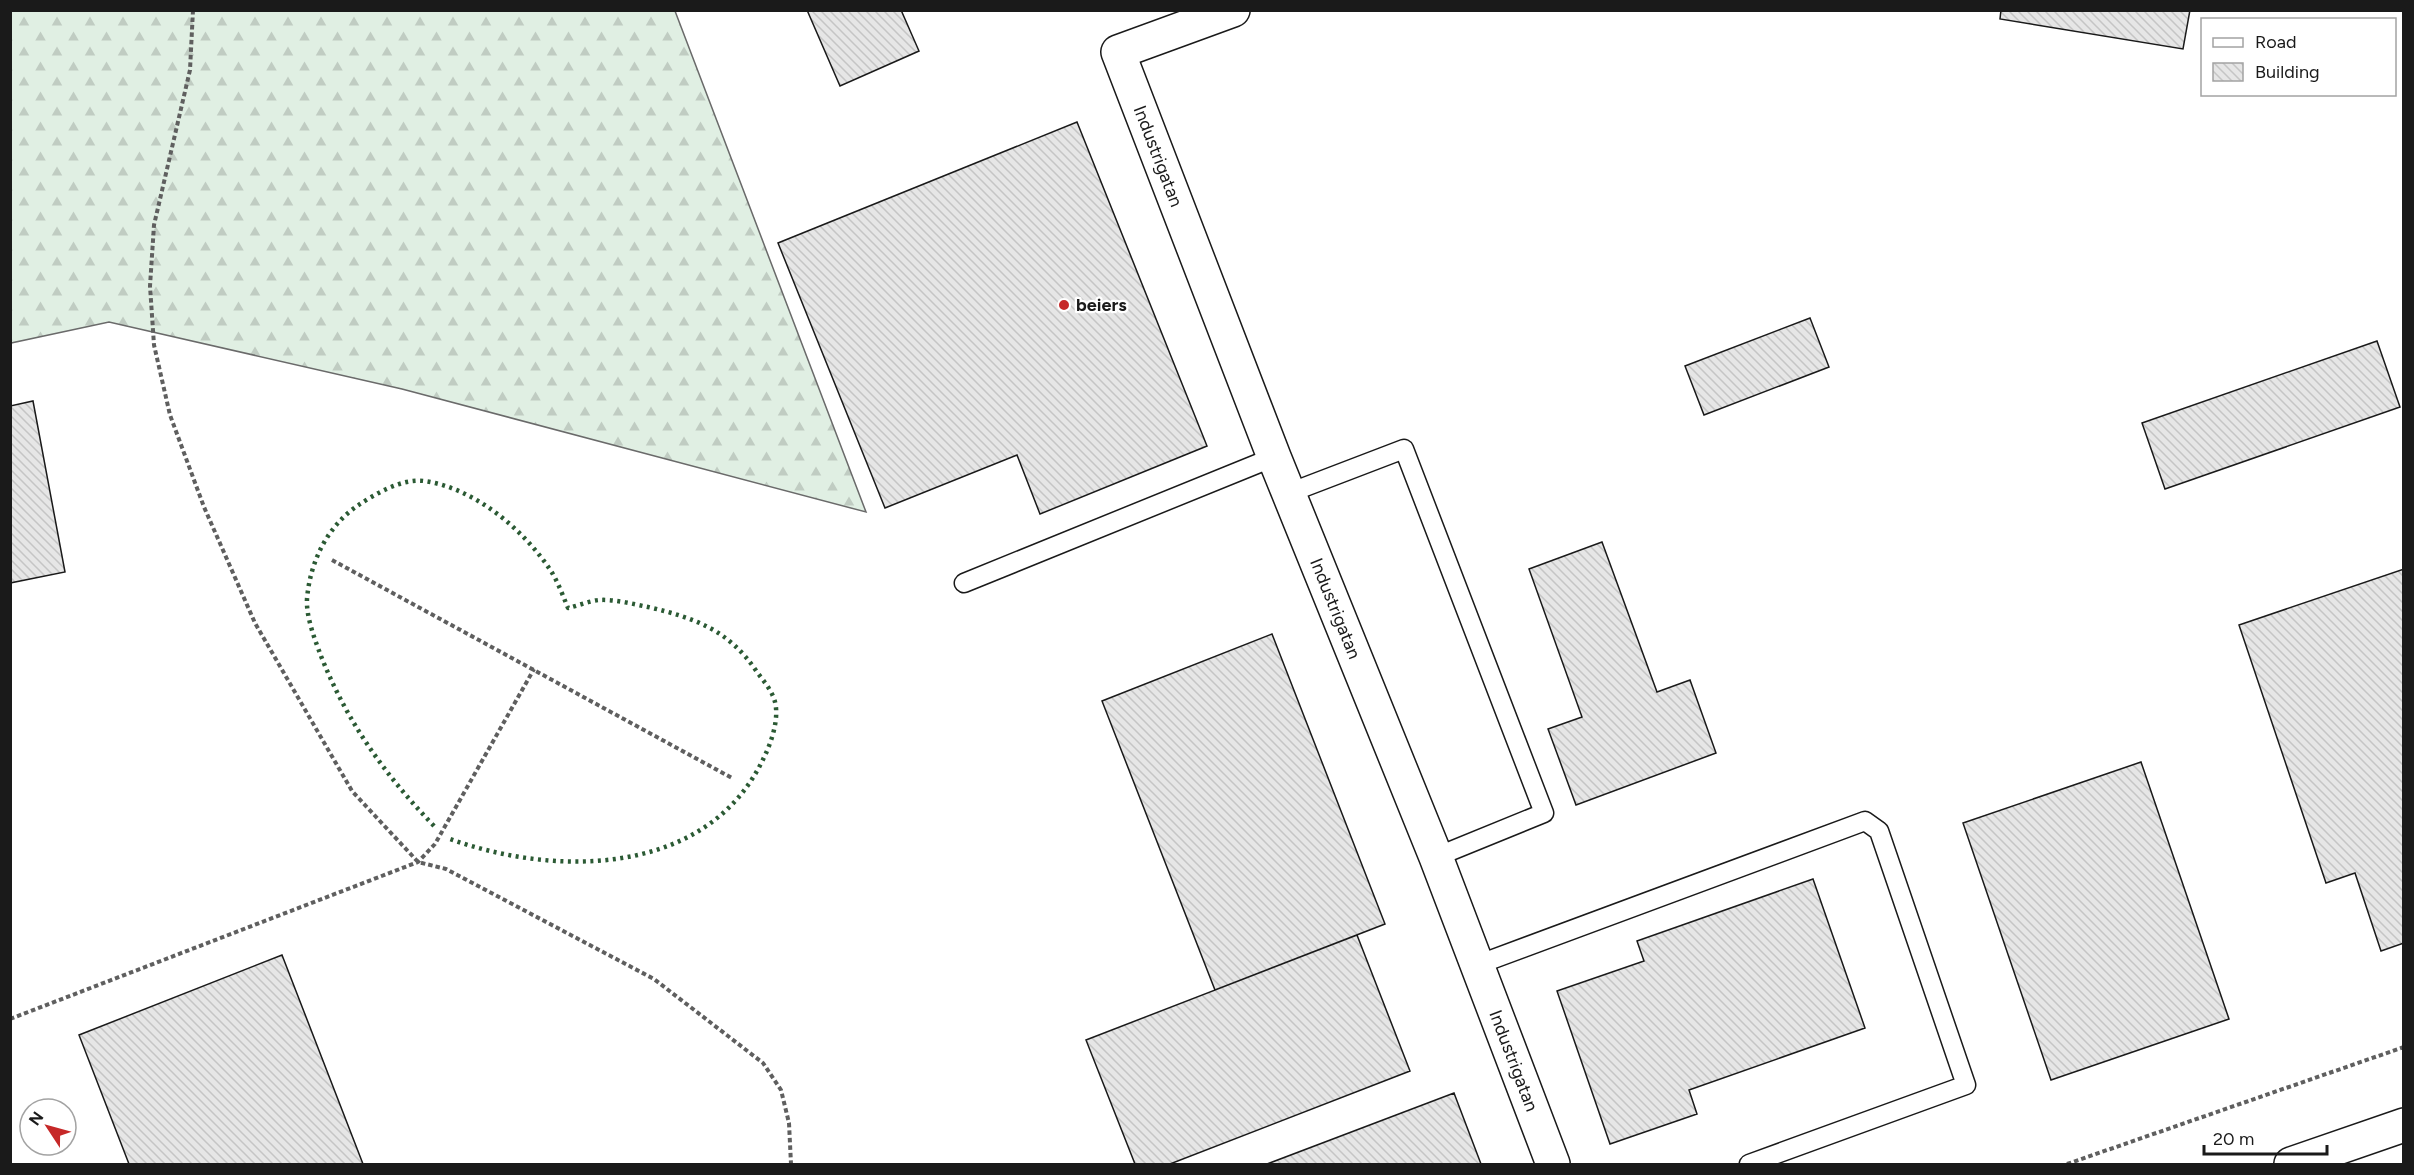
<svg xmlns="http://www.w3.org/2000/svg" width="2414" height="1175" viewBox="0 0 2414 1175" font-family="Figtree,sans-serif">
<defs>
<pattern id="forest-firs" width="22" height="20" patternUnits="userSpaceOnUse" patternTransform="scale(1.5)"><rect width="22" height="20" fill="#e0efe3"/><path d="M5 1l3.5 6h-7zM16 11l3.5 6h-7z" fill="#c0ccc2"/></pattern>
<pattern id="building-back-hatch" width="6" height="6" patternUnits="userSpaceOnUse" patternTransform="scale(1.5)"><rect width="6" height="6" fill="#e6e6e6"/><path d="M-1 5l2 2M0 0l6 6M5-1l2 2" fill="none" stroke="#c5c5c5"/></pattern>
</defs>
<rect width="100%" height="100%" fill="#fff"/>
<path fill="url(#forest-firs)" stroke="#6a6a6a" stroke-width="1.5" d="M10 11H675L866 512 402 389 109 322 11 343Z"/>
<path fill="url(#building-back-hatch)" stroke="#1a1a1a" stroke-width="1.5" d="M807 10H901L919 51 840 86Z
M2001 10H2190L2183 49 2000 19Z
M1077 122 1207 446 1040 514 1017 455 885 508 778 243Z
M1810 318 1829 367 1704 415 1685 366Z
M2377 341 2400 407 2165 489 2142 423Z
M33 401 65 572 10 583V406Z
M1602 542 1657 692 1690 680 1716 753 1576 805 1548 729 1582 717 1529 569Z
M2404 569V943L2381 951 2355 873 2326 883 2239 625Z
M1272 634 1385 924 1215 990 1102 701Z
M2141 762 2229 1019 2051 1080 1963 823Z
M1813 879 1865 1028 1689 1090 1697 1114 1610 1144 1557 991 1644 961 1637 941Z
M1357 935 1410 1071 1170 1164H1135L1086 1040Z
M282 955 363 1164H129L79 1035Z
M1454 1093 1481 1164H1267Z"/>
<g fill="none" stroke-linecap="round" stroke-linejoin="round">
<g stroke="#1a1a1a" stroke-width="21">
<path id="service" d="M1289 493 1404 449 1544 813 1436 857
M964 583 1274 457
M1477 965 1865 821 1879 831 1966 1085 1749 1164"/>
</g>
<g stroke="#1a1a1a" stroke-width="36">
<g id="minor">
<path id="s1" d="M1233 10 1118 52 1274 457 1436 857 1553 1164"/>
</g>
</g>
<g stroke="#1a1a1a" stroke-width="36">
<path id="secondary" d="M2291 1164 2404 1125"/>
</g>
<path stroke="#5f5f5f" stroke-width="4" stroke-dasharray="4.5 3" stroke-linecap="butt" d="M193 10 190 70 154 225 150 286 154 345 170 415 204 507 255 623 352 791 418 862 446 869 654 979 763 1063 781 1090 789 1123 791 1164
M332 560 732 778
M10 1019 418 862 435 844 534 669
M2067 1164 2404 1047"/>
<use href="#service" stroke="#fff" stroke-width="18"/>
<use href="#minor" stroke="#fff" stroke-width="33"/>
<use href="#secondary" stroke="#fff" stroke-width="33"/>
<path stroke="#2b5a34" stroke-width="4.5" stroke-dasharray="3 4.5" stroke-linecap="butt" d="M434 826C385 775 347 722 321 656 315 640 306 617 307 599 310 562 327 527 357 506 375 494 402 478 424 481 475 488 524 530 551 571 558 582 563 596 568 608 577 606 589 601 599 600 614 599 633 604 648 607 695 618 729 630 757 672 765 683 775 694 776 708 778 730 765 758 754 776 692 877 550 875 450 839"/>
</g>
<circle fill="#c62828" stroke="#fff" stroke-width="2" cx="1064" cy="305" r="6"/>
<g text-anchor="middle" stroke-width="4.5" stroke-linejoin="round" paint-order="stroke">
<g font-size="18" fill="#1a1a1a" stroke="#fff">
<text dy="6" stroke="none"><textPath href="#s1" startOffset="234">Industrigatan</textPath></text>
<text dy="6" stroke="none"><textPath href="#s1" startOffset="720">Industrigatan</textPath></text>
<text dy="6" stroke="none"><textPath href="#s1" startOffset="1206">Industrigatan</textPath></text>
</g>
<g font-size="18" font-weight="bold" fill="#1a1a1a" stroke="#fff" text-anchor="start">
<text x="1076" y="311">beiers</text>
</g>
</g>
<rect width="2414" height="1175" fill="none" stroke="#1a1a1a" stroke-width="24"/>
<rect x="2201" y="18" width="195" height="78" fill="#ffffff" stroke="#a3a3a3" stroke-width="1.5"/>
<rect x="2213" y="38" width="30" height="9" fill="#ffffff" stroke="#a3a3a3" stroke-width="1.5"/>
<text x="2255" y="48" font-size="18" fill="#1a1a1a">Road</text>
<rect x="2213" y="63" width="30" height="18" fill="url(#building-back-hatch)" stroke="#a3a3a3" stroke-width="1.5"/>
<text x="2255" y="78" font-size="18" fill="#1a1a1a">Building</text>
<g transform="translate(48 1127) rotate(306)"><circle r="28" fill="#ffffff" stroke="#a3a3a3" stroke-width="1.5"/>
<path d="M0-4.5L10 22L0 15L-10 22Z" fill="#c62828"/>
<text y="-9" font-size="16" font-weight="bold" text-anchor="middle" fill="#1a1a1a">N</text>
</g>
<path d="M2204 1145v9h123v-9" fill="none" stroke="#1a1a1a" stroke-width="3"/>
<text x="2213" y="1145" font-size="18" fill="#1a1a1a" stroke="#ffffff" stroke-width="4.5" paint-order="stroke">20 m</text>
</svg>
